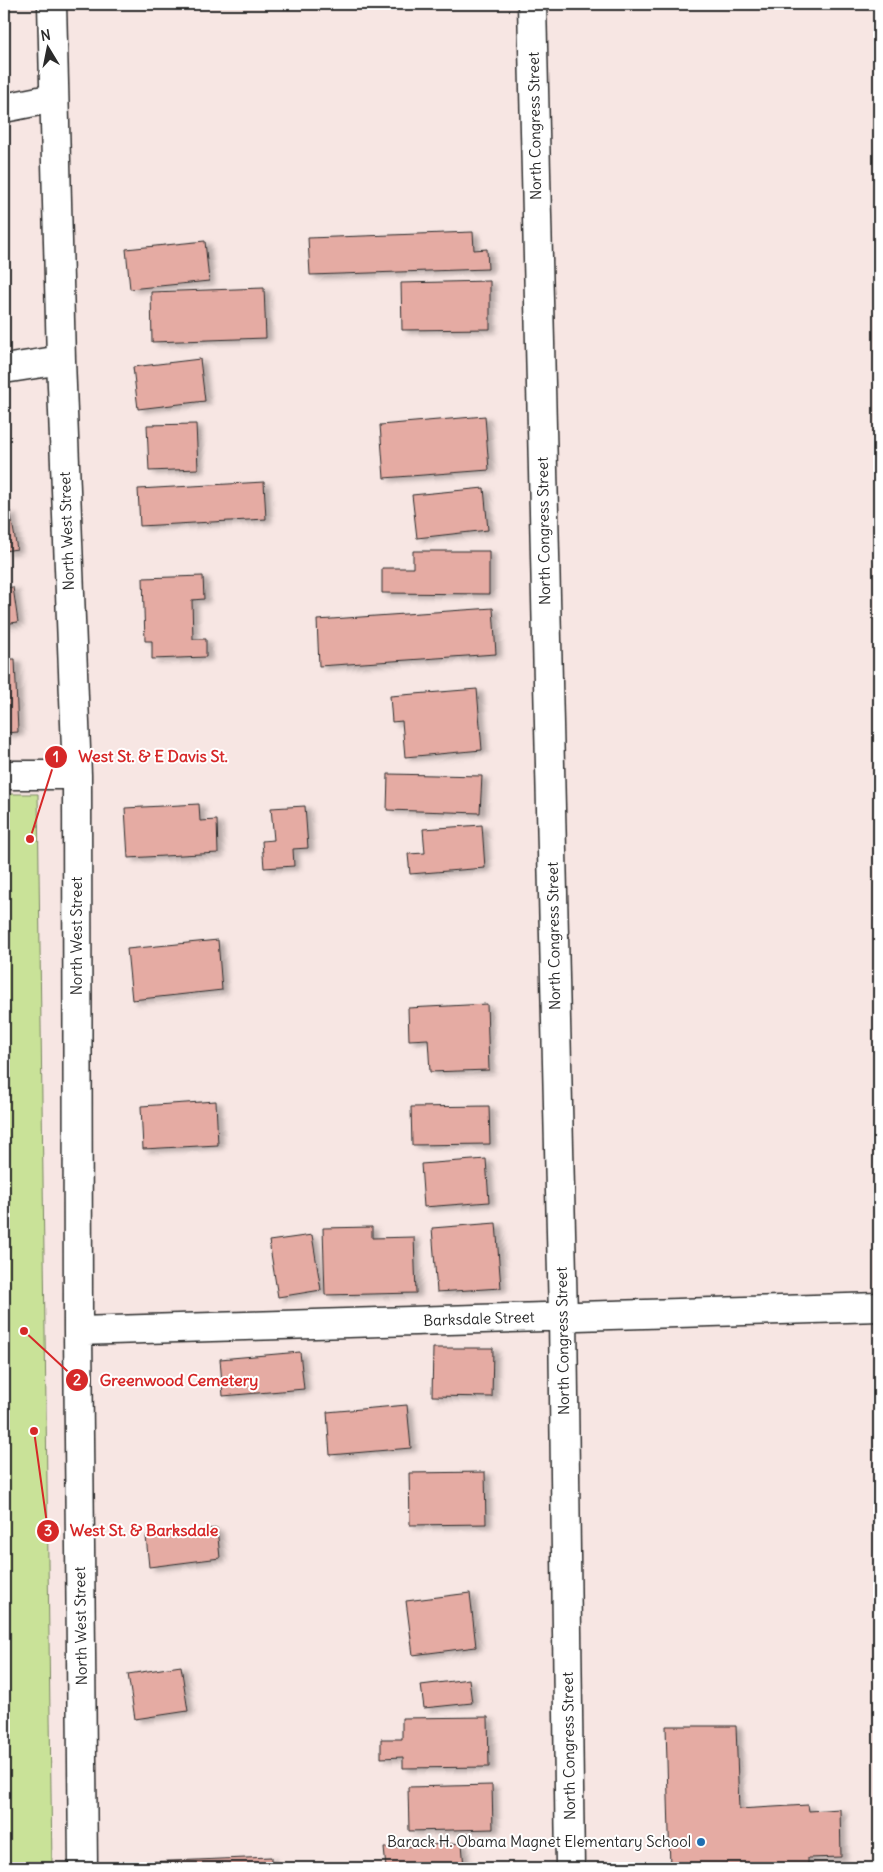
<svg xmlns="http://www.w3.org/2000/svg" width="883" height="1872" viewBox="0 0 883 1872" font-family="Delius,sans-serif">
<defs>
<filter id="shadow"><feDropShadow dx="5.5" dy="3" stdDeviation="2.5" flood-color="#0004"/></filter>
</defs>
<rect width="100%" height="100%" fill="#f7e6e3"/>
<filter id="ink" filterUnits="userSpaceOnUse"><feTurbulence type="fractalNoise" baseFrequency=".02" numOctaves="2"/><feDisplacementMap in="SourceGraphic" scale="10" xChannelSelector="R" yChannelSelector="G"/><feConvolveMatrix kernelMatrix="1 2 1 2 8 2 1 2 1" color-interpolation-filters="sRGB"/></filter>
<g filter="url(#ink)">
<path fill="#c9e298" stroke="#7a8662" d="M4 794H38L52 1868H4Z"/>
<path fill="#e5aba3" stroke="#2b2b2b" filter="url(#shadow)" d="M473 232 474 250 487 249 488 269 310 275 308 238Z
M205 241 209 281 130 289 126 249Z
M490 281V329L402 330 401 283Z
M264 288 266 338 152 342 151 292Z
M200 359 205 401 138 409 133 367Z
M485 416 489 470 384 478 380 425Z
M196 424 198 469 149 471 147 425Z
M264 482 266 519 140 526 138 489Z
M484 488 488 530 417 538 412 495Z
M10 511 17 549 4 551V512Z
M413 551H489V594L382 593V568H413Z
M203 576 204 599 192 600 193 639H206V657L152 659V641H145L143 578Z
M13 587 18 622 4 624V588Z
M493 608 496 654 319 666 317 620Z
M4 659H15L18 732 4 733Z
M477 689 482 750 405 757 402 721 392 722 390 696Z
M388 774 482 776 480 813 387 810Z
M199 804 200 821 217 820 218 853 128 858 125 808Z
M305 806 308 848 293 849 294 866 264 868 262 841 274 840 271 808Z
M482 825 485 868 410 874 408 854 425 853 423 829Z
M218 940 222 990 132 1000 127 949Z
M487 1004 489 1070 430 1072 428 1039 409 1040 408 1008Z
M216 1101 218 1145 143 1149 141 1106Z
M489 1106 490 1144 412 1145 411 1107Z
M486 1159 489 1202 424 1207 421 1164Z
M496 1223 501 1288 437 1292 432 1228Z
M372 1227V1238L414 1237 416 1293 325 1295 323 1228Z
M312 1235 321 1290 278 1297 269 1241Z
M433 1348H493L492 1397 432 1396Z
M300 1352 304 1389 223 1396 220 1359Z
M407 1405 411 1448 330 1455 327 1412Z
M485 1472 486 1524 410 1525 409 1473Z
M217 1528 220 1558 149 1567 146 1536Z
M470 1593 476 1647 413 1655 406 1601Z
M181 1666 188 1711 135 1719 128 1674Z
M469 1679 472 1703 424 1708 421 1685Z
M488 1717 489 1767 403 1768V1757L381 1758V1739H402V1718Z
M666 1726H736L739 1809 808 1805 809 1811 840 1809 841 1857 808 1858V1865H741V1868H670Z
M492 1785 493 1829 409 1831 408 1787Z
M462 1843 464 1868H386L384 1848Z
M271 1857V1868H123V1863Z"/>
<g fill="none" stroke-linecap="round" stroke-linejoin="round">
<g stroke="#2b2b2b" stroke-width="31">
<path id="minor" d="M52 4 61 360 77 775 78 1331 83 1868
M532 4 563 1317 570 1868
M4 108 54 98
M4 369 61 360
M4 775H77
M78 1331 879 1307"/>
</g>
<use href="#minor" stroke="#fff" stroke-width="28"/>
</g>
</g>
<circle fill="#1f6fb2" stroke="#fff" stroke-width="2" cx="701" cy="1842" r="5"/>
<g text-anchor="middle" stroke-width="4" stroke-linejoin="round" paint-order="stroke">
<g font-size="15" fill="#2b2b2b" stroke="#fff">
<text transform="translate(535 126) rotate(-91)" y="5">North Congress Street</text>
<text transform="translate(67 531) rotate(-92)" y="5">North West Street</text>
<text transform="translate(544 531) rotate(-91)" y="5">North Congress Street</text>
<text transform="translate(77 936) rotate(-90)" y="5">North West Street</text>
<text transform="translate(554 936) rotate(-91)" y="5">North Congress Street</text>
<text transform="translate(479 1319) rotate(-2)" y="5">Barksdale Street</text>
<text transform="translate(563 1341) rotate(-91)" y="5">North Congress Street</text>
<text transform="translate(81 1626) rotate(-91)" y="5">North West Street</text>
<text transform="translate(569 1746) rotate(-91)" y="5">North Congress Street</text>
</g>
<g font-size="15" fill="#2b2b2b" stroke="#fff" text-anchor="end">
<text x="691" y="1847">Barack H. Obama Magnet Elementary School</text>
</g>
</g>
<path fill="none" stroke="#d62828" stroke-width="2" d="M30 839L56 757M24 1331L77 1380M34 1431L48 1531"/>
<g fill="#d62828" stroke="#fff" stroke-width="2">
<circle cx="30" cy="839" r="5"/>
<circle cx="24" cy="1331" r="5"/>
<circle cx="34" cy="1431" r="5"/>
<circle cx="56" cy="757" r="12"/>
<circle cx="77" cy="1380" r="12"/>
<circle cx="48" cy="1531" r="12"/>
</g>
<g font-size="15" text-anchor="middle" font-weight="bold" fill="#fff">
<text x="56" y="762">1</text>
<text x="77" y="1385">2</text>
<text x="48" y="1536">3</text>
</g>
<g font-size="16" text-anchor="middle" font-weight="bold" fill="#d62828" stroke="#fff" stroke-width="4" stroke-linejoin="round" paint-order="stroke">
<text x="153" y="762">West St. &amp; E Davis St.</text>
<text x="179" y="1386">Greenwood Cemetery</text>
<text x="144" y="1536">West St. &amp; Barksdale</text>
</g>
<rect width="883" height="1872" fill="none" stroke="#fff" stroke-width="20"/>
<rect x="10" y="10" width="863" height="1852" fill="none" stroke="#2b2b2b" stroke-width="2" filter="url(#ink)"/>
<g transform="translate(48 48) rotate(350)" stroke="#ffffff" stroke-width="4" paint-order="stroke">
<path d="M0-4L9 19L0 12L-9 19Z" fill="#2b2b2b"/>
<text y="-8" font-size="14" font-weight="bold" text-anchor="middle" fill="#2b2b2b">N</text>
</g>
</svg>
